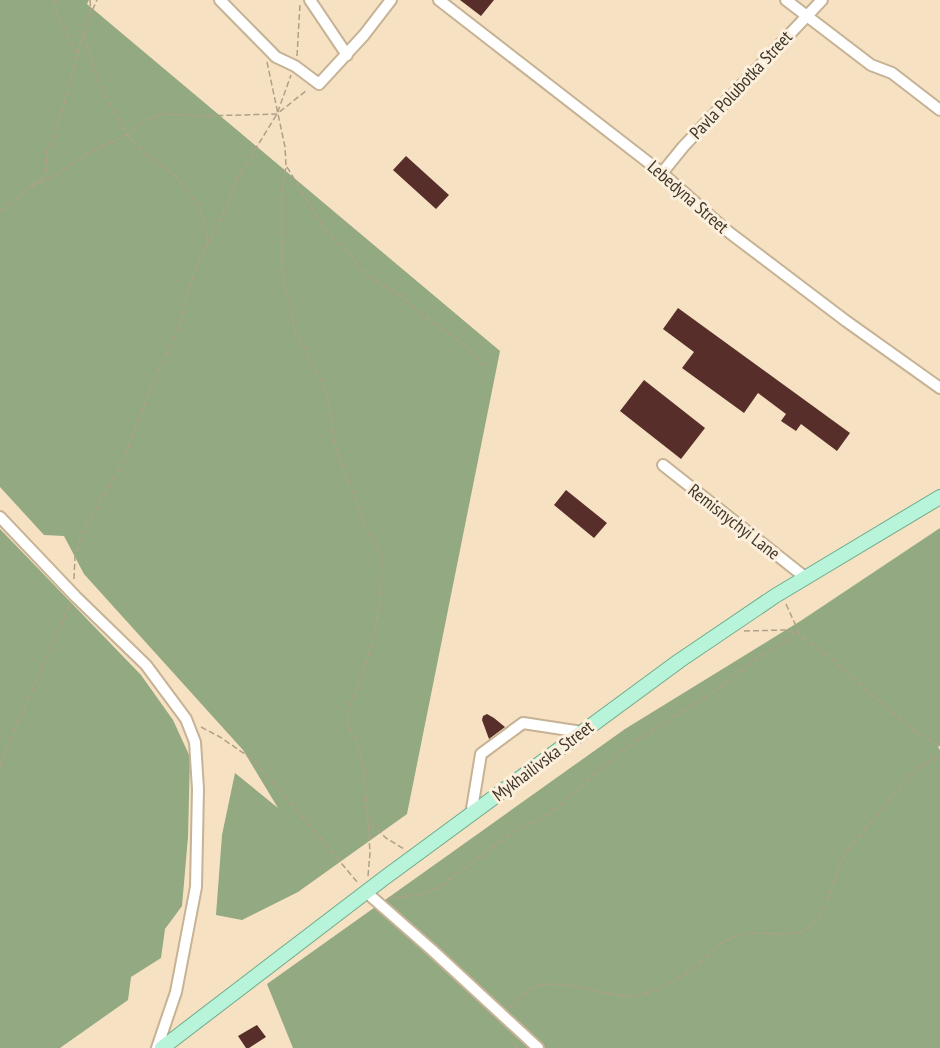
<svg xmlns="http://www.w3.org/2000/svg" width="940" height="1048" viewBox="0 0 940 1048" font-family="'PT Sans Narrow',sans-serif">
<rect width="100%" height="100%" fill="#f6e1c2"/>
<path fill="#92a981" d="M0 0H89L87 4 500 351 407 814 298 892 242 920 216 915 222 835 235 773 278 808 243 750 84 574 64 536 44 535 0 487Z
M940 528V745L938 747 940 750V1048H293L267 984 625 729 802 620Z
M0 529 141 675 173 720 190 757 188 837 182 906 165 929 161 958 131 977 128 1000 60 1048H0Z"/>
<path fill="#572e29" d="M460 0H494L481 16Z
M406 156 449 195 436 209 393 170Z
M678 308 850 433 837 451 801 424 796 431 781 421 786 414 758 393 744 413 682 368 694 352 663 329Z
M644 380 705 428 681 459 620 411Z
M566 490 607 523 594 538 554 505Z
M487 714 494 718 505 727 489 739 482 720 483 716Z
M257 1025 266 1037 249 1048H246L238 1036Z"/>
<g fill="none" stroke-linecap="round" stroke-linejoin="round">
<g stroke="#c6b294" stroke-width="14">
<path id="minor" d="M220 0 276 57 295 66 319 84 364 35 391 0
M310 0 347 55
M439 0 662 173 726 230 846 321 940 388
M786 0 871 65 892 73 940 110
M662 173 683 147 822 0
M663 465 806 578
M0 517 76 597 146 665 186 719 195 742 198 789 196 887 176 992 157 1048
M471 815 481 754 523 723 582 732
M366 892 432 950 538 1048"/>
</g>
<g stroke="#6fac8c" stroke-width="16">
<path id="major" d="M162 1048 383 879 679 661 775 596 940 497"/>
</g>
<path stroke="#b0a088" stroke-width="1.5" stroke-dasharray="6 3" stroke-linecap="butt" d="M54 0 58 17 78 54
M90 0 91 12
M84 34 93 67 106 96 127 135 145 154 176 176 200 208 208 241
M297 56 300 4
M267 62 285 147 286 166 282 193V272L295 330 326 390 335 445 366 529 382 556 381 589 375 631 365 666 348 711 347 724 356 739 364 768 368 820 386 838 404 849
M287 167 325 230 347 251 366 275 400 295 424 316 459 341 488 368
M33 185 46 174 47 150 53 142 87 22 97 0
M30 187 54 176 90 152 127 135 143 122 162 114 203 116 277 114 307 90
M0 212 29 188
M74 579 75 556 82 533 122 464 152 384 178 330 191 282 203 252 221 219 237 179 277 114 291 75
M786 604 800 635 828 656 913 730 940 746
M744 631 785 630 799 634
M201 727 220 737 255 761 358 883
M0 767 6 749 70 604
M368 876 370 853 368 821
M388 898 417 895 439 887 517 830 549 814 621 752 668 720 723 686 757 658 785 642 794 633
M509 1008C516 1000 527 989 538 986 567 979 598 995 628 996 654 996 682 978 701 961 716 949 716 943 737 936 761 927 791 943 812 925 831 908 833 873 846 852L910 776 919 767 940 756
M515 1042 516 1048"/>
<use href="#minor" stroke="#fff" stroke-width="10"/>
<use href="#major" stroke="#b8f4d9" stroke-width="14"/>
</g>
<g text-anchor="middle" stroke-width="6" stroke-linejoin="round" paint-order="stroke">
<g font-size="18" fill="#3e362a" stroke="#fcf0dd">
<text transform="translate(741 85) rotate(-47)" y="6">Pavla Polubotka Street</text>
<text transform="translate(688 197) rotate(41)" y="6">Lebedyna Street</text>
<text transform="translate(734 522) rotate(38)" y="6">Remisnychyi Lane</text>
<text transform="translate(543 761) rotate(-37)" y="6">Mykhailivska Street</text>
</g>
</g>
</svg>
